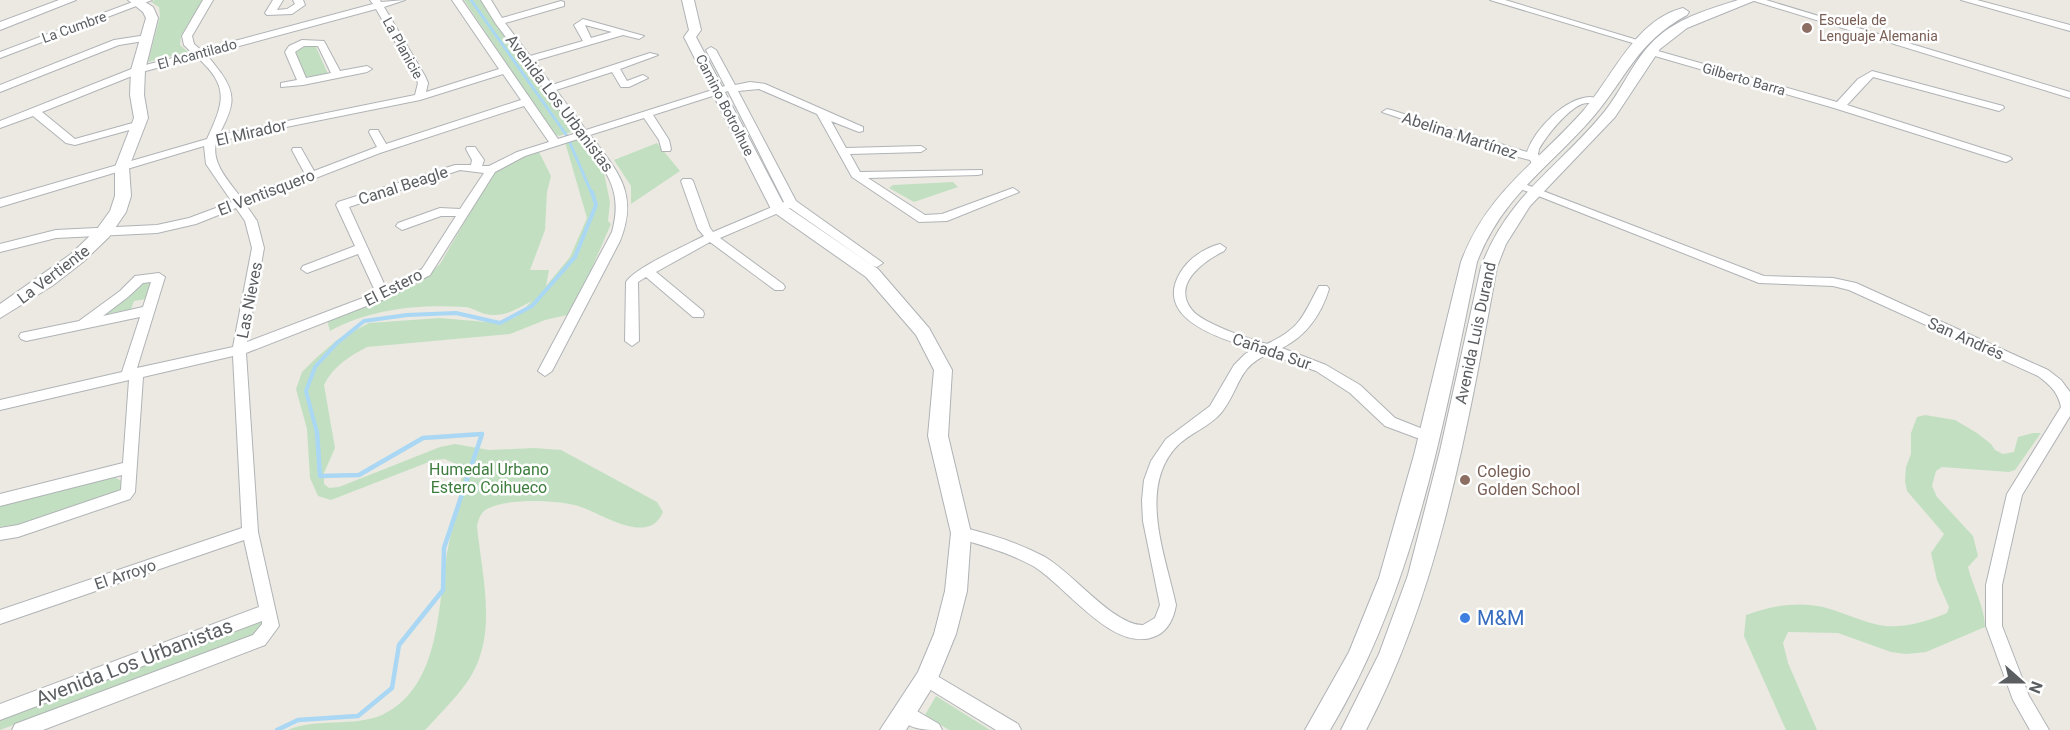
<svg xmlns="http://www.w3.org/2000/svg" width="2070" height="730" viewBox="0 0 2070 730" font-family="Roboto,sans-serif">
<rect width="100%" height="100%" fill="#ebe9e2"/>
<path fill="#c2e0c1" d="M155 0H204L181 35 180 45 188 52 148 62 160 16 159 7 151 2Z
M464 0H481L572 128 571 132 559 136 554 134Z
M315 45 328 74 307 79 295 51 299 47Z
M576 137 581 140 604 173 610 202 608 221 611 224 572 314 545 320 510 334 367 347C350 356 333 366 324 385L335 448 324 473V484L329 488 339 487 440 447 455 444 489 450 534 448 561 450 657 502 663 512C649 546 604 515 581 507 561 500 509 498 489 508 481 511 479 518 477 526 481 568 494 618 479 659 470 685 447 706 429 726L425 730H288C313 718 355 727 382 715 443 686 437 602 448 548 453 521 462 494 462 467L445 459 434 460 331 500 318 496 310 478 307 429 296 389 302 372 316 358 337 340 369 323 440 318 498 323 516 317 532 301C516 309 505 318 485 314 478 312 471 307 464 307 419 304 369 309 330 331L327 320 419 283 440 264 495 170 507 163 539 152 551 176 547 192 545 230 530 270H549L546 286 570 257 587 218 565 142Z
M657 143 680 171 631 204V186L614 160Z
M953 182 958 187 914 202 889 188 893 185Z
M152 281 147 299 134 301 131 309 106 314 107 311 141 282Z
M1925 415 1955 420 1977 433 1991 444 1995 450 2003 454 2014 452 2018 437 2033 433H2041L2015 470 2009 472 1942 467 1936 471 1932 486 1937 497 1973 536 1978 556 1968 567C1973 587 1985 608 1985 627L1926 652 1906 654 1891 652 1838 633 1788 632 1783 643 1788 663 1817 730H1786L1744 636 1746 615C1770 606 1798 601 1823 607 1844 612 1863 623 1885 626 1905 628 1929 621 1947 613L1949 607 1937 580 1931 553 1944 534 1907 491 1905 481 1906 467 1911 454V433L1917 417Z
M113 476 123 482 121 488 112 495 28 523 0 527V503Z
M259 620 264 621 260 633 0 730V716Z
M936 696 990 730H949L925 715Z"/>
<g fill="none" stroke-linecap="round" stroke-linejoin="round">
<path stroke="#a9d7f4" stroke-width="3" d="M471 0 567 136 592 194"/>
<path stroke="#a9d7f4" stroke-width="4" d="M317 433 306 391 315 367 337 343 364 321 407 315 456 313 500 323 532 306 575 257 596 205 592 192"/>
<path stroke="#a9d7f4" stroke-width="4.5" d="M277 730 298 720 358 716 392 688 399 645 443 590 444 548 482 434 423 438 359 475 320 476 317 432"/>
<g stroke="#b0b3b6" stroke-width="2">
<path id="street" d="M138 0H152L0 58V52Z
M203 0H213L192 36 194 44 201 50 373 4 370 0H380L381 2 405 0 384 7 425 76 428 83 426 92 499 69 452 0H462L558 139 577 133 496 24 481 0H491L502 18 561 1 564 2V6L505 23 530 56 583 41 574 25 583 19 644 36 639 39 623 35 534 61 552 85 650 53 658 55 620 69 627 81 643 75 648 78 629 87H621L612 72 556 90 586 130 725 86 706 50 711 47 716 50 735 85 750 82 765 84 863 127V131L859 132 831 121 846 148 921 146 926 149 921 152 850 154 860 172 982 170V174L978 175 868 178 925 215 942 214 1013 188 1019 192 947 221 919 222 852 177 817 114 759 89 738 91 796 201 883 263 877 267 873 266 790 208 720 238 783 284 785 287 783 290H775L710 242 656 272 703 311 704 314 703 317H693L646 277 638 282 639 341 632 346 625 341 626 282C636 267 685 246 704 236L698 229 681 181 683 179H691L693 181 710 228 713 232 784 202 728 91 653 115 669 140 671 149 670 151H662L659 140 644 118 590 135C618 172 639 193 620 241L552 371 545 376 538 371 612 232C624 189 605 170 581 138L525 156 495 172 430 275 387 298 246 353 258 532 279 626 265 645 43 730H12L15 724 253 635 262 624V621L0 720V704L259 607 244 540 0 624V610L242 528 233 356 143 377 135 492 130 499 18 537 0 540V528L18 525 121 490 122 475 0 506V494L123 463 129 380 0 410V400L122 372 140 317 26 341 21 339 19 336 21 333 79 321 120 291 135 276 159 273 165 277 137 368 233 347 252 248 245 221 236 208 196 224 157 233 56 238 0 252V244L56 230 157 225 189 218 232 202 206 164 204 146 0 207V199L207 139C224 102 230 87 197 57L142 72 42 112 75 139 140 121 144 122V126L75 145 66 143 33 116 0 128V121L134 68 192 53 184 45 182 36ZM376 9 415 76 418 83 415 95 219 135C231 110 239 98 221 73 216 67 212 60 206 55ZM585 25 612 32 591 38ZM503 74 521 100 386 144 378 130H370L369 132 377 147 314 171 301 148H293L292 150 305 174 241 198C230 182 211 164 216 143L236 137 420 100ZM524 106 549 142 517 152 489 166H482L484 160 475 147H467L466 149 472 160 471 165H455L338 202 336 205 355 246 303 266 301 269 307 273 358 254 376 293 247 342 264 248 257 221 246 205 380 153ZM460 170 484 173 460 209 440 208 398 223 396 226 402 230 441 216H456L422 269 386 288 349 207ZM151 282 143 307 103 316 128 297 143 283Z
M273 0H283L277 10 287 9 295 4 293 0H303L305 5 292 14 267 15 265 13Z
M1490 0H1505L1644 42 1636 44Z
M1751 0H1766L2070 92V98Z
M1961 0H1977L2070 25V31Z
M147 35 152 38 150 40 119 45 0 92V85L114 40Z
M302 40 324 41 340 71 367 66 372 69 367 72 303 85 281 87V83L297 80 285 52 289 46ZM304 46H318L331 73 306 78 295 52Z
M1651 49 1837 102 1858 79 1872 71 2003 106 2004 108 1999 111 1873 77 1847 105 2010 157 2012 159 2006 162 2002 161 1834 108 1648 54 1646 52Z
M1590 97 1603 99 1604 101C1598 106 1590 101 1582 104 1567 110 1547 135 1539 149L1538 154 1543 163 1537 166 1533 165 1530 160 1503 153 1382 112 1387 109 1391 110 1527 152C1535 129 1565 98 1590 97Z
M1517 181 1764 276 1833 278 1856 283 2048 370 2061 380 2070 392V416L2022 495 2002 585V626L2029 696 2049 730H2030L2013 700 1986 626V585L2007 494 2061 407C2058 392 2050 385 2038 376L1849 290 1833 286 1759 283 1513 186V182Z
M1220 244 1226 248 1224 251C1204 261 1171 284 1192 310 1203 324 1250 339 1267 344 1302 327 1302 317 1319 286H1327L1329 289C1321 315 1306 336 1282 348L1326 365 1360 385 1395 418 1433 433 1435 437 1433 441 1428 442 1385 426 1350 393 1316 371 1269 354C1237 366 1240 390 1221 413 1209 427 1190 433 1177 446 1137 488 1166 557 1176 605 1174 617 1169 629 1158 635 1115 657 1067 586 1033 566 1008 552 982 546 956 537L953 533 956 529 961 527C990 534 1019 543 1045 557 1073 573 1114 626 1143 625L1155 618 1160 605 1143 521 1142 500 1144 480 1151 461 1166 439 1210 406 1234 365 1245 354 1254 349C1222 339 1153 319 1180 273 1188 259 1204 248 1220 244Z
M927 670 1018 724 1021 730H996L921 684 918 678 921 672Z
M905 704 939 724 942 730C925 730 904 730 896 712L899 706Z"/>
</g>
<g stroke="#afb2b6" stroke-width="2">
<path id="secondary" d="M59 0H76L0 30V22Z
M128 0H142L153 7 158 18 145 70 144 95 148 118 129 167 131 196 126 212 109 237 83 262 52 286 0 318V304L71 254 97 229 110 211 115 196V167L134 118 130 95 131 70 146 18 143 12Z
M682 0H694L701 30 696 37 784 205 878 269 929 328 952 370 948 436 971 533 967 591 956 634 938 678 906 730H880L918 672 934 634 945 591 951 533 928 436 934 370 916 335 866 277 772 211 684 37 689 30Z
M1738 0H1756L1687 28 1660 49 1615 117 1530 206 1506 244 1497 267C1468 424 1441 587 1366 730H1341L1379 654 1408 575 1440 451 1481 267C1509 193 1559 168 1605 111 1624 87 1635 56 1659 36 1681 17 1710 9 1738 0Z
M1683 8 1689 12 1687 15C1636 43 1628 76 1593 117 1549 168 1502 196 1477 262 1444 421 1415 589 1330 730H1305L1349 652 1379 578 1414 455 1461 262C1487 192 1536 164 1583 111 1613 77 1635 20 1683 8Z"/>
</g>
<use href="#street" fill="#fff" fill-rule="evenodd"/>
<use href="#secondary" fill="#fff" fill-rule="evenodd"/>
</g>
<g fill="#8d6e63" stroke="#fff" stroke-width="2">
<circle cx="1807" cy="28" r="6"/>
<circle cx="1465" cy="480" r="6"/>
</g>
<circle fill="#3f7fe0" stroke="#fff" stroke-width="2" cx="1465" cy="618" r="6"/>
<g text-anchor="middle" stroke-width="5" stroke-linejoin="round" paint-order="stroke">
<g font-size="14" fill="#785e54" stroke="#fff" text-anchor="start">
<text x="1819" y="25">Escuela de<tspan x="1819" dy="16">Lenguaje Alemania</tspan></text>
</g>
<g font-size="14" fill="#5a5e61" stroke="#fff">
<text transform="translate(74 27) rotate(-20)" y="5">La Cumbre</text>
<text transform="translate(403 48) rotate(61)" y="5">La Planicie</text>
<text transform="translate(197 54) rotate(-15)" y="5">El Acantilado</text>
<text transform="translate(1744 79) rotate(16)" y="5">Gilberto Barra</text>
<text transform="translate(725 105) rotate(63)" y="5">Camino Botrolhue</text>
</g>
<g font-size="16" fill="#5a5e61" stroke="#fff">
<text transform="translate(560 103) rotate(53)" y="6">Avenida Los Urbanistas</text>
<text transform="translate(251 132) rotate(-13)" y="6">El Mirador</text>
<text transform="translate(1460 135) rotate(18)" y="6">Abelina Martínez</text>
<text transform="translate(403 185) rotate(-18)" y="6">Canal Beagle</text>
<text transform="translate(266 192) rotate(-21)" y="6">El Ventisquero</text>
<text transform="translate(53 274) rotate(-37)" y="6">La Vertiente</text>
<text transform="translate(393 287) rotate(-27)" y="6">El Estero</text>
<text transform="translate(249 300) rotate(-79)" y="6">Las Nieves</text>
<text transform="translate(1475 333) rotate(-78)" y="6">Avenida Luis Durand</text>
<text transform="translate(1966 338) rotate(24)" y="6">San Andrés</text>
<text transform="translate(1272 351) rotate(19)" y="6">Cañada Sur</text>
<text transform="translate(125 574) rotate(-19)" y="6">El Arroyo</text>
</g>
<g font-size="16" fill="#3e7d3e" stroke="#fff">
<text x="489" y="475">Humedal Urbano<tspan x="489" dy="18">Estero Coihueco</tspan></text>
</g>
<g font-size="16" fill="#785e54" stroke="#fff" text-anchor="start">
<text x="1477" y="477">Colegio<tspan x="1477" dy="18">Golden School</tspan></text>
</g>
<g font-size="20" fill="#366cbe" stroke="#fff" text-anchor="start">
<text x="1477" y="625">M&amp;M</text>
</g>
<g font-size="20" fill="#5a5e61" stroke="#fff">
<text transform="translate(134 662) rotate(-21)" y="7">Avenida Los Urbanistas</text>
</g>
</g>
<g transform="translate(2022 682) rotate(111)" stroke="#ffffff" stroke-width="4.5" paint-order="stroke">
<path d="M0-4.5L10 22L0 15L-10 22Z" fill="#5a5e61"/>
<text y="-9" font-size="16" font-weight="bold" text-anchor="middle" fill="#5a5e61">N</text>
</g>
</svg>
